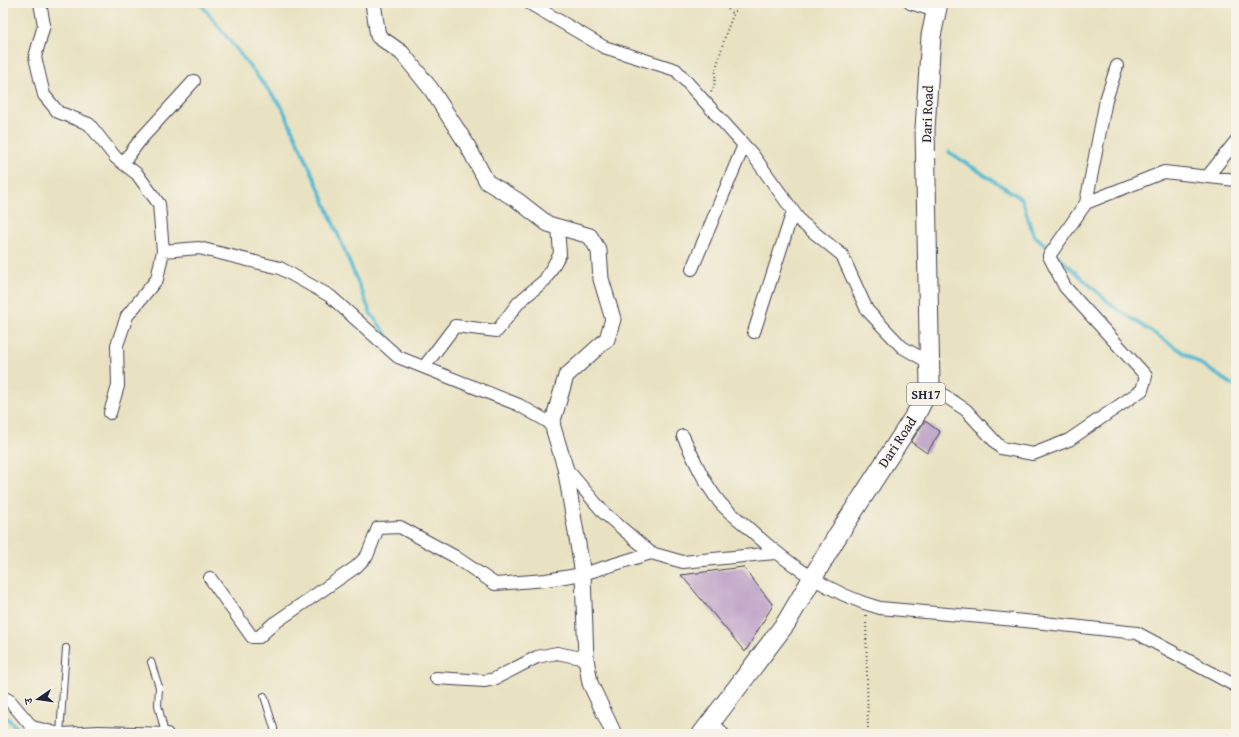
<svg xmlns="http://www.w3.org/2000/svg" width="1239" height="737" viewBox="0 0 1239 737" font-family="'Gentium Book Plus','Noto Serif Devanagari',serif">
<rect width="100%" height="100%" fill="#f7f3e8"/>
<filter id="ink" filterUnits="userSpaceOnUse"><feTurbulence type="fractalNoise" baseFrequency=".025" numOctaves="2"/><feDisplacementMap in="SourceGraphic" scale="8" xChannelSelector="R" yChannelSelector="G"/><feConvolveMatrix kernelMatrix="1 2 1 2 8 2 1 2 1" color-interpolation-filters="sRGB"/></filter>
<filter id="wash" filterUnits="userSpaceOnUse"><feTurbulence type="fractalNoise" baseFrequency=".012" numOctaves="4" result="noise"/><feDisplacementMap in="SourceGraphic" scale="16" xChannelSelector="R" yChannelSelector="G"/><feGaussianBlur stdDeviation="0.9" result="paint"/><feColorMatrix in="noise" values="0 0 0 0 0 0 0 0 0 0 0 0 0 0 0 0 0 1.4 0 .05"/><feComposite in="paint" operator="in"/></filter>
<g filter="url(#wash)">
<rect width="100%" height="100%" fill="#e9e2c2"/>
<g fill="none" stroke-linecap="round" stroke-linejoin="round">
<path stroke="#53bad1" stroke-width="3.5" d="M200 3 282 107 320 191 371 314 396 347
M949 152 1022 199 1033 234 1114 307 1236 387
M3 714 23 734"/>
</g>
<g id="blocks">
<path fill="#ba9cc5" d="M925 421 940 432 927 453 911 442Z
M743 567 773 605 745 652 681 575Z"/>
</g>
</g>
<g filter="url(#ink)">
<use href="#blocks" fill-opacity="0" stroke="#403f4f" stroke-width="1"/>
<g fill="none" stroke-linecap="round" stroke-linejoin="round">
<g stroke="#403f4f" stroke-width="8">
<path id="service" d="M151 662 159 687 158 705 165 734
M264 696 274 728V734
M27 734 32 727
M60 734 66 648"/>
</g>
<g stroke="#403f4f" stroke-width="14">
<path id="minor" d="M40 3 44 25 35 57 44 95 58 112 89 124 116 158 137 174 159 204 163 251 157 279 127 316 117 345 118 386 110 413
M529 3 604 47 676 70 753 155 801 222 842 255 867 310 902 347 930 363
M910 3 936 11
M123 163 141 139 194 81
M1207 177 1236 141
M1086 203 1106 100 1117 66
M163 251 199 248 280 268 330 296 398 357 519 405 552 424
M692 269 744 145
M754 332 793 211
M424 367 455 326 497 331 519 302 545 280 560 254 558 227
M930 386 966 410 1001 448 1033 454 1069 440 1142 390 1146 376 1065 287 1049 256 1086 203 1164 172 1236 180
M683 436C693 457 703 481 718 500 725 510 736 517 745 525 784 561 828 594 880 608L1025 621 1137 633 1236 686
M565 467 604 513 651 553
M210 578 252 637H259L273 624 356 567 367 556 378 528 400 527 454 556 495 584 546 580 583 574 651 553 683 562 775 553
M436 678 485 681 494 679 537 657 557 653 586 659
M3 697 10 701 32 727 60 734
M713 722 723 734
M62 734 99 732 167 734"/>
</g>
<g stroke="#403f4f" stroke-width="17">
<path id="tertiary" d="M373 3 378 36 402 53 431 89 466 143 487 182 517 200 548 224 590 236 599 251 601 279 613 319 607 339 566 376 552 424 565 467 583 574 586 659 590 683 614 734"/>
</g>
<g stroke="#403f4f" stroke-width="21">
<path id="primary" d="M702 734 786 623 836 538 916 414 930 386 925 129 931 36 938 3"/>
</g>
<path stroke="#403f4f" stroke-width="2" stroke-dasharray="1 3" stroke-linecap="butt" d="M723 3 733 15
M711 92C717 84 714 75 717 65 723 44 728 21 740 3
M866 615 868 734"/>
<use href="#service" stroke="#fff" stroke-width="6"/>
<use href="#minor" stroke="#fff" stroke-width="12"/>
<use href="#tertiary" stroke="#fff" stroke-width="15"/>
<use href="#primary" stroke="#fff" stroke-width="19"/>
</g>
</g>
<g text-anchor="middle" stroke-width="3" stroke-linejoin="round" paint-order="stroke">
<rect fill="#f7f3e8" stroke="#62616f" stroke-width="1" x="907" y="383" width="38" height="22" rx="3"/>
<g font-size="13" font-weight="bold" fill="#22223b">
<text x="926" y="399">SH17</text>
</g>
<g font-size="14" fill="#22223b" stroke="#f7f3e8">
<text transform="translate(927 114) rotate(-88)" y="5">Dari Road</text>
<text transform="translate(897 442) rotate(-57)" y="5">Dari Road</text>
</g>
</g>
<rect width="1239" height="737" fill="none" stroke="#f7f3e8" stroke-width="16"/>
<g transform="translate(38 699) rotate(257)" stroke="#f7f3e8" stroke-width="3" paint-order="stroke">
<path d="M0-3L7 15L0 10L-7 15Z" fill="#22223b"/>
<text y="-6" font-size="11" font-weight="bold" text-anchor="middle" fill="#22223b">उ</text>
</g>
</svg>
